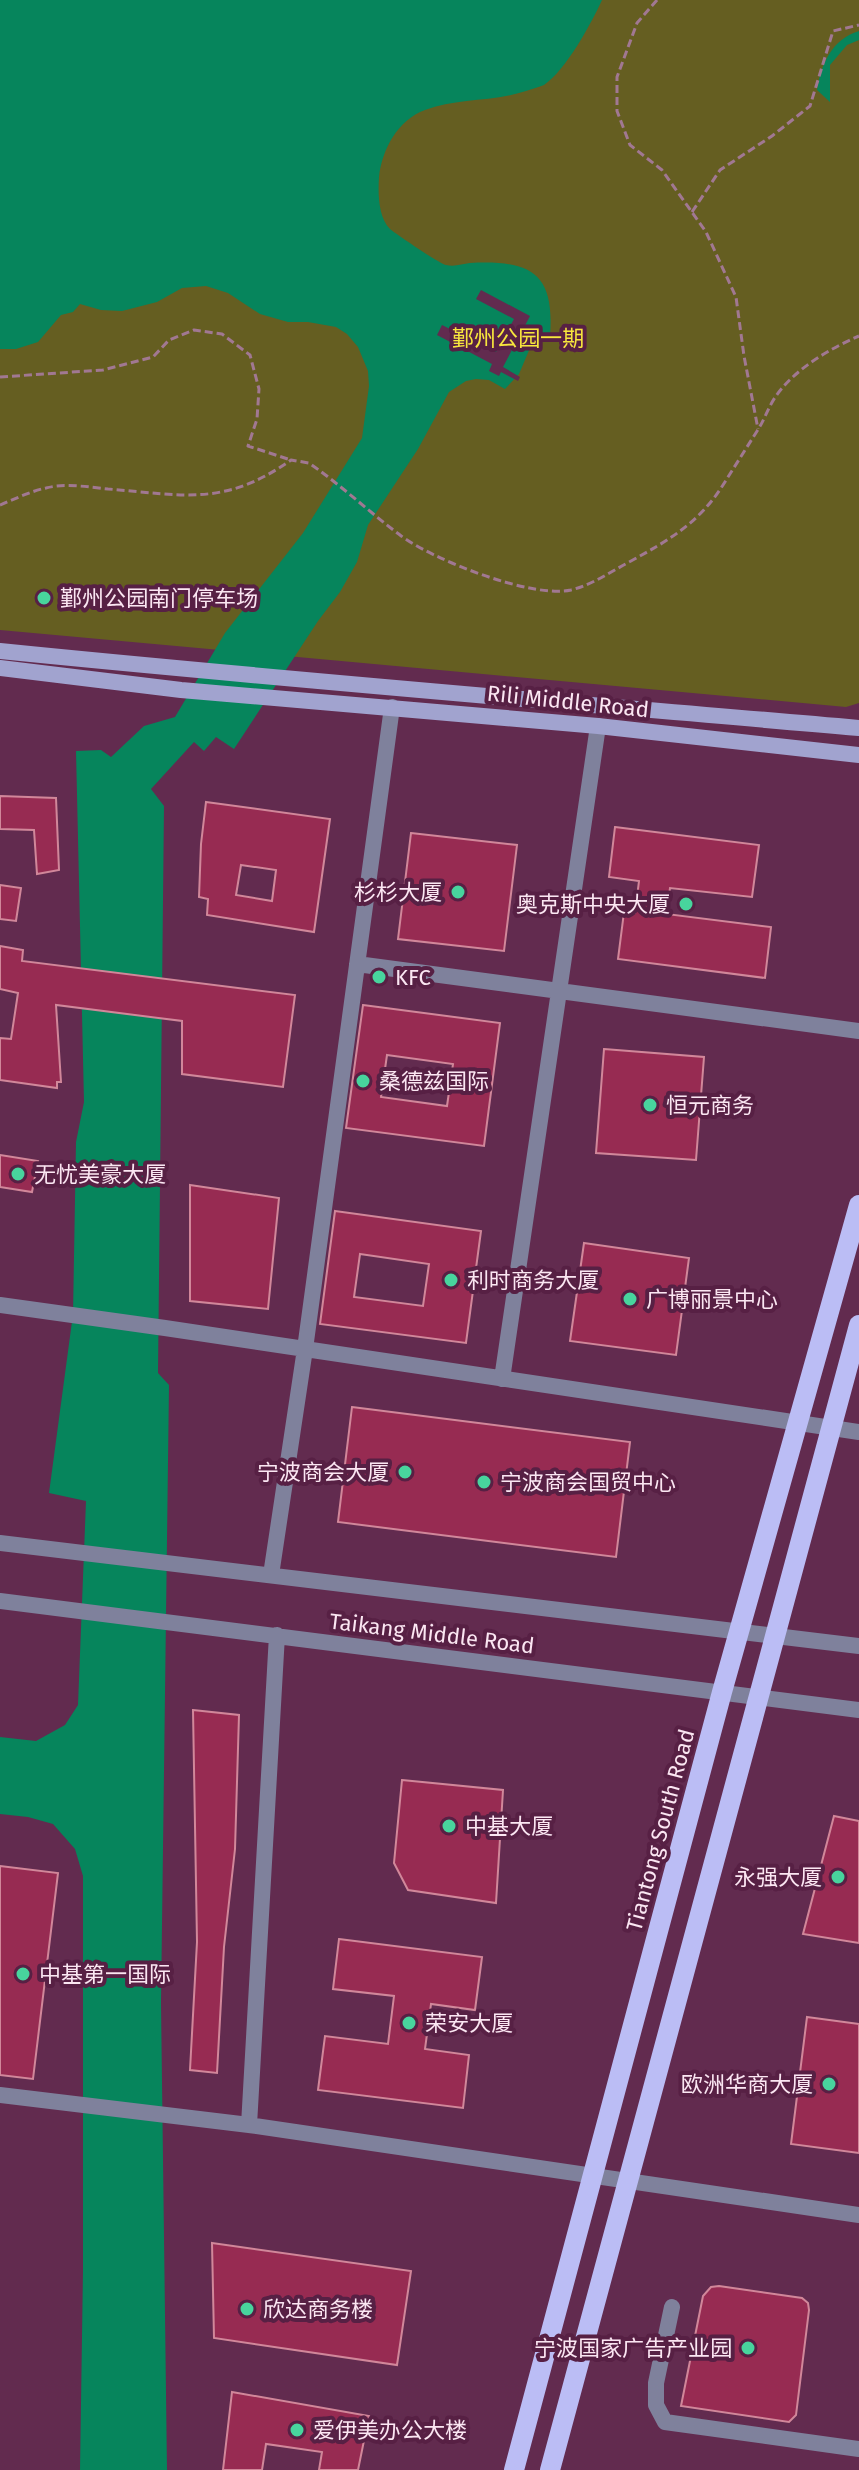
<svg xmlns="http://www.w3.org/2000/svg" width="859" height="2470" viewBox="0 0 859 2470" font-family="'Fira Sans','Noto Sans SC',sans-serif">
<rect width="100%" height="100%" fill="#622b4f"/>
<path fill="#655e21" d="M0 0H859V703L846 707 0 630Z"/>
<path fill="#06855c" d="M0 0H602C591 24 566 70 544 85 539 87 532 89 526 91 493 102 456 98 425 110 398 120 382 149 379 177 378 193 378 217 390 229 396 234 440 264 446 265 455 267 462 264 470 263 530 260 555 272 550 336L530 348 519 374 505 389 489 380 476 379 466 381 449 392 418 449 368 525 357 562 340 592 318 621 234 749 216 737 204 751 194 742 151 789 164 806 158 1373 169 1385 161 2003 167 2470H80L83 2270V1876L75 1849 53 1824 28 1817 0 1814V1737L36 1741 65 1725 78 1705 86 1501 49 1493 73 1314 76 1142 84 1102 76 751 101 750 111 757 144 726 175 717 225 633 303 533 362 438 369 386 368 371 358 347 347 334 336 327 308 322H288L260 314 228 293 206 286 182 288 157 302 122 311 101 310 80 304 73 312 61 315 38 342 16 349H0Z
M859 31V40L847 45 830 65V102L817 90C821 64 832 39 859 31Z"/>
<path fill="#622b4f" d="M481 290 530 316 503 367 520 377 518 381 501 372 499 376 489 371 492 364 437 335 442 325 496 352 514 319 476 299Z"/>
<path fill="#972b52" stroke="#d1879a" stroke-width="2" fill-rule="evenodd" d="M0 796 56 798 59 870 37 874 34 830 0 829Z
M206 802 330 819 314 932 207 915 208 899 199 897 201 844ZM241 865 276 870 272 901 236 895Z
M615 827 759 845 752 897 670 888 666 914 771 927 765 978 618 959 624 912 635 913 639 881 609 877Z
M411 833 517 845 504 951 398 939Z
M0 885 21 888 16 921 0 919Z
M0 946 23 950 22 961 295 995 283 1087 182 1074V1021L56 1005 61 1082H57V1088L0 1080V1038L11 1039 18 993 0 989Z
M363 1005 500 1023 484 1146 346 1128ZM387 1055 453 1064 447 1106 381 1097Z
M604 1049 704 1057 696 1160 596 1153Z
M0 1155 38 1161 32 1192 0 1187Z
M190 1185 279 1198 268 1309 190 1301Z
M335 1211 481 1231 466 1343 320 1324ZM360 1254 429 1264 423 1306 354 1297Z
M584 1243 689 1258 676 1355 570 1341Z
M352 1407 630 1442 616 1557 338 1522Z
M193 1710 239 1715 235 1849 224 1947 217 2073 190 2070 197 1942Z
M402 1780 503 1790 496 1903 408 1890 394 1863Z
M834 1816 859 1821V1943L803 1934Z
M0 1866 58 1873 33 2079 0 2075Z
M339 1939 482 1957 475 2010 431 2004 425 2049 469 2055 463 2108 318 2090 325 2036 388 2044 394 1996 333 1989Z
M807 2017 859 2024V2153L791 2144Z
M212 2243 411 2271 397 2365 214 2338Z
M719 2286 802 2298 808 2303 809 2310 796 2415 789 2422 681 2406 703 2296 711 2287Z
M232 2392 369 2416 358 2470H319L322 2452 266 2444 262 2470H223Z"/>
<g fill="none" stroke-linecap="round" stroke-linejoin="round">
<path stroke="#a17892" stroke-width="3" stroke-dasharray="8 4" stroke-linecap="butt" d="M657 0 637 23 617 77V111L630 145 662 170 706 232 736 297 744 356 758 429
M692 212 720 170 772 136 810 106 833 31 859 25
M0 377 103 370 153 357 169 340 194 330 222 334 250 355 259 389 257 419 248 446 291 460
M0 505C15 499 31 491 46 488 65 483 89 487 108 489 184 495 224 507 291 460L309 463C341 485 369 512 400 535 431 559 532 599 571 590 594 584 610 572 631 561 669 540 699 523 723 485 735 466 747 447 759 428 765 418 769 406 776 396 795 369 829 349 859 336"/>
<path stroke="#7f819c" stroke-width="16" d="M357 964 859 1031
M0 1305 165 1328 859 1432
M502 1379 598 726
M0 1543 859 1646
M271 1575 305 1349 392 707
M0 1601 859 1710
M0 2095 249 2125 859 2215
M249 2125 277 1635
M672 2307 656 2383V2405L665 2422 859 2449"/>
<path stroke="#a1a3cf" stroke-width="16" d="M0 651C286 680 573 703 859 728
M0 668 181 690 598 726 859 755"/>
<path stroke="#bbbdf5" stroke-width="20" d="M514 2470 722 1692 859 1205
M550 2470 859 1325"/>
</g>
<g fill="#48d49d" stroke="#572044" stroke-width="3">
<circle cx="44" cy="598" r="8"/>
<circle cx="458" cy="892" r="8"/>
<circle cx="686" cy="904" r="8"/>
<circle cx="379" cy="977" r="8"/>
<circle cx="363" cy="1081" r="8"/>
<circle cx="650" cy="1105" r="8"/>
<circle cx="18" cy="1174" r="8"/>
<circle cx="451" cy="1280" r="8"/>
<circle cx="630" cy="1299" r="8"/>
<circle cx="405" cy="1472" r="8"/>
<circle cx="484" cy="1482" r="8"/>
<circle cx="449" cy="1826" r="8"/>
<circle cx="838" cy="1877" r="8"/>
<circle cx="23" cy="1974" r="8"/>
<circle cx="409" cy="2023" r="8"/>
<circle cx="829" cy="2084" r="8"/>
<circle cx="247" cy="2309" r="8"/>
<circle cx="748" cy="2348" r="8"/>
<circle cx="297" cy="2430" r="8"/>
</g>
<g text-anchor="middle" stroke-width="8" stroke-linejoin="round" paint-order="stroke">
<g font-size="22" fill="#f7e63d" stroke="#572044">
<text x="518" y="346">鄞州公园一期</text>
</g>
<g font-size="22" fill="#fbe6f2" stroke="#572044" text-anchor="start">
<text x="60" y="606">鄞州公园南门停车场</text>
<text x="442" y="900" text-anchor="end">杉杉大厦</text>
<text x="670" y="912" text-anchor="end">奥克斯中央大厦</text>
<text x="395" y="985">KFC</text>
<text x="379" y="1089">桑德兹国际</text>
<text x="666" y="1113">恒元商务</text>
<text x="34" y="1182">无忧美豪大厦</text>
<text x="467" y="1288">利时商务大厦</text>
<text x="646" y="1307">广博丽景中心</text>
<text x="389" y="1480" text-anchor="end">宁波商会大厦</text>
<text x="500" y="1490">宁波商会国贸中心</text>
<text x="465" y="1834">中基大厦</text>
<text x="822" y="1885" text-anchor="end">永强大厦</text>
<text x="39" y="1982">中基第一国际</text>
<text x="425" y="2031">荣安大厦</text>
<text x="813" y="2092" text-anchor="end">欧洲华商大厦</text>
<text x="263" y="2317">欣达商务楼</text>
<text x="732" y="2356" text-anchor="end">宁波国家广告产业园</text>
<text x="313" y="2438">爱伊美办公大楼</text>
</g>
<g font-size="22" fill="#fbe6f2" stroke="#572044">
<text transform="translate(568 701) rotate(6)" y="8">Rili Middle Road</text>
<text transform="translate(432 1633) rotate(7)" y="8">Taikang Middle Road</text>
<text transform="translate(660 1830) rotate(-75)" y="8">Tiantong South Road</text>
</g>
</g>
</svg>
